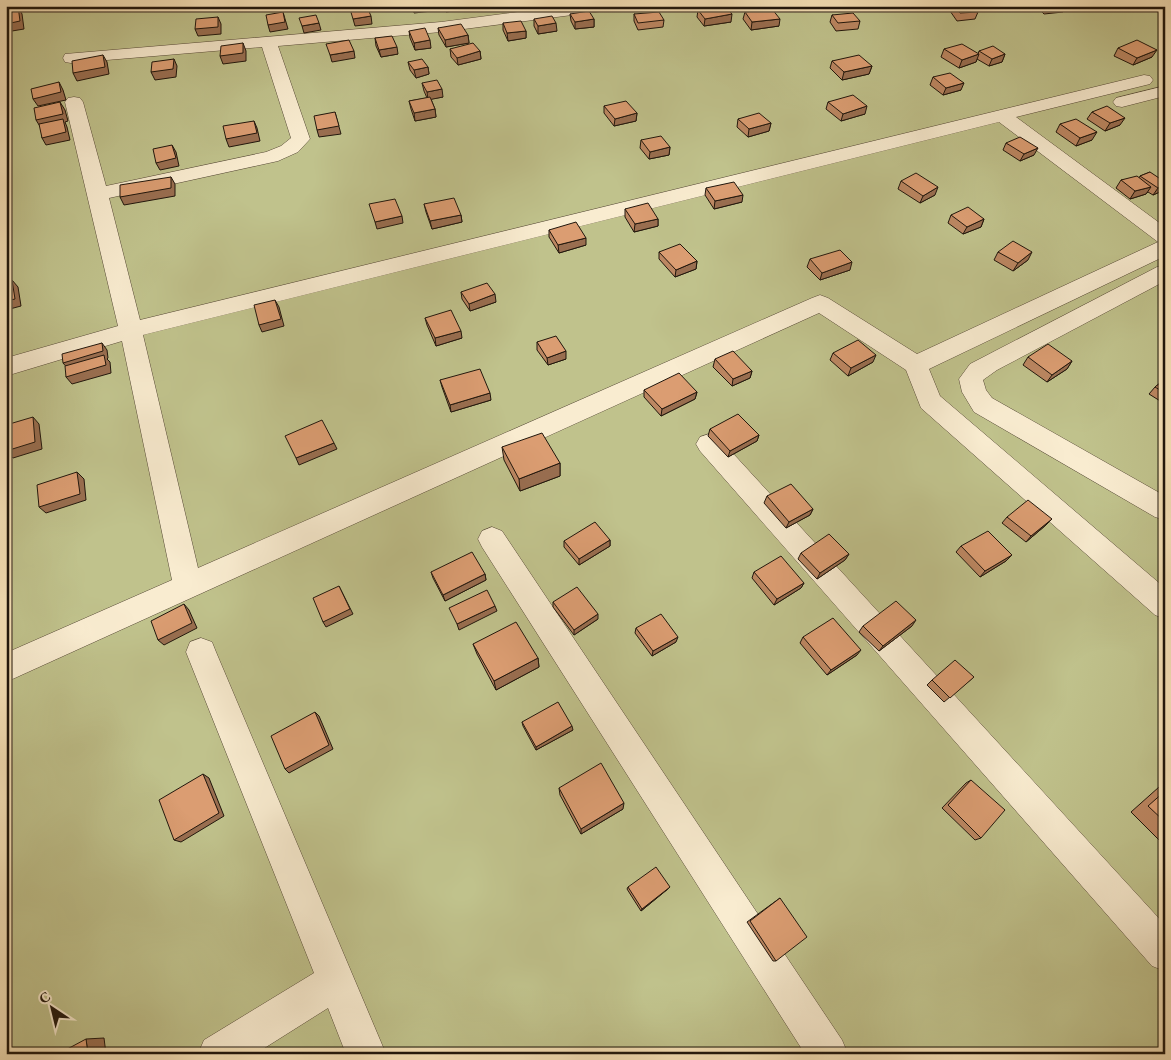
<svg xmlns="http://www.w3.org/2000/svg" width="1171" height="1060" viewBox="0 0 1171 1060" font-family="'EB Garamond',serif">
<rect width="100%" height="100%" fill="#f6e1b7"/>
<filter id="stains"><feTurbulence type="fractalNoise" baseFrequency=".004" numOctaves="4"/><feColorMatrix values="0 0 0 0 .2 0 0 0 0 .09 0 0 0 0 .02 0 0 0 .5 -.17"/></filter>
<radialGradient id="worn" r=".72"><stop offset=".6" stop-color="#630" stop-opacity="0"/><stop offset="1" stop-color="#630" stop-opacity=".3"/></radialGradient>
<path fill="#c0c28c" stroke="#706c4c" d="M6 6H1165V1054H6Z"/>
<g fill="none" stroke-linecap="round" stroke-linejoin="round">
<g stroke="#564937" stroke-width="1">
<path id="minor" d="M565 6H611L609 9 603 11 441 32 278 46 310 139 298 152 278 161 109 198 140 320 1144 75 1150 76 1153 80 1150 84 1016 117 1165 227V256L929 369 940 396 1165 588V619L1155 615 921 408 906 370 819 313 6 682V653L172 580 122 341 6 376V358L118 326 65 102 68 98 74 97 80 98 83 102 106 186 266 152 281 146 291 138 262 47 71 63 65 62 63 58 65 54 441 22ZM999 122 1158 242 917 354 828 298 820 295 812 298 198 568 143 335Z
M860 6H931L929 9 923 11H868L862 9Z
M1165 86V96L1122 107 1116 106 1113 102 1116 98Z
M1165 265V281L997 370 983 380 986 390 992 398 1165 496V520L1155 517 974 412 962 392 959 379 970 364 1157 267Z
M709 434 718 437 1165 925V971L1152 966 700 451 696 444 700 437Z
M492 527 502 531 842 1040 848 1054H805L482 547 478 539 482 531Z
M201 638 212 642 216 652 386 1054H346L328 1008 255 1054H198L204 1040 314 973 186 652 190 642Z"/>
</g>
<use href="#minor" fill="#f9ecd0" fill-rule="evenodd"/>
</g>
<path fill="#bc8762" stroke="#20160c" d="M952 6H973L978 12 975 19 957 21 950 11Z
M1036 6H1066L1063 12 1044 14Z
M698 10 731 22 704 26 697 17Z
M745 12 779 26 751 30 743 19Z
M570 14 594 19V27L575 29 571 21Z
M634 14 664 20 663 27 638 30 634 21Z
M832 15 860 21 858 29 836 31 830 22Z
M534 19 557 31 538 34 534 26Z
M503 23 526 31V38L508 41 503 30Z
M438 28 468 35 469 43 446 47 439 35Z
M409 31 431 48 415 50 410 38Z
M375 38 398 54 381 57 376 46Z
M1118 48 1152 57 1133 65 1114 56Z
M450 49 480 51 481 59 458 65 451 57Z
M944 49 978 54 979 51 1005 54 1002 62 989 66 977 59 976 62 959 68 941 57Z
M832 61 872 66 869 74 842 80 830 68Z
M408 62 428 67 429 74 416 78 410 70Z
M933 77 961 90 943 95 930 85Z
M422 83 443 97 431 99 435 109 436 117 415 121 411 109 409 101 427 98 424 91Z
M828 102 865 114 841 121 826 109Z
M604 106 637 113 636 121 614 126 604 113Z
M1092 112 1120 125 1105 131 1087 119Z
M738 119 771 123 769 131 748 137 737 127Z
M1060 124 1092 140 1076 146 1056 132Z
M641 140 670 147 669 155 649 159 640 148Z
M1006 143 1034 155 1020 161 1003 150Z
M1150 172 1162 191 1153 195 1148 192 1146 194 1130 199 1116 188 1121 180 1139 178 1140 176Z
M901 181 935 195 920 203 898 189Z
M706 188 742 202 714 209 705 195Z
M424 204 461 215 462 222 432 229 426 212Z
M625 209 658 219V226L634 232 625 217Z
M951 215 984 219 981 227 963 234 948 223Z
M549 230 586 245 559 253 549 237Z
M659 252 697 261 696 269 675 277 659 259Z
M998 252 1028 260 1013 271 994 260Z
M810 259 850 270 820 280 807 267Z
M1165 284V292L1160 289Z
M461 292 496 302 470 311 462 299Z
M425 318 462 338 436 346 427 325Z
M537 342 566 359 548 365 537 350Z
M833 353 873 362 848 376 830 360Z
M1028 357 1072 361 1067 369 1047 382 1023 365Z
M715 359 752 371 750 378 732 386 713 367Z
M1165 379V404L1149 394 1155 387Z
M440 380 491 400 451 412 442 387Z
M644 390 697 392 695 399 661 416 644 397Z
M710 429 759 435 757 441 728 457 708 436Z
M502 447 560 463V476L520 491 504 460Z
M767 496 813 509 810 515 786 528 764 503Z
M1007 517 1052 519 1046 525 1026 542 1002 523Z
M610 540V546L579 565 564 547V541Z
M961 546 1006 561 980 577 956 552Z
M801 553 849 554 845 560 817 579 798 559Z
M431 572 485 574 486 580 445 601 433 578Z
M754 572 804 583 801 588 774 605 752 578Z
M553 602 598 619 574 635 553 607Z
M863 626H912L879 651 859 632Z
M636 628 676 642 652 656 635 633Z
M803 637 857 655 827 675 800 643Z
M473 644 538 658 539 667 496 690 477 654Z
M974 677 944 702 927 685 932 680Z
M522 722 573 730 536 750 523 726Z
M971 780 981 838 975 840 942 808 966 783Z
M1165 785V846L1131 812 1159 787Z
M559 788 623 809 581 834 560 795Z
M628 887H670L641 911 627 889Z
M780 898 776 961H773L747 922Z"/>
<path fill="#996e50" stroke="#20160c" d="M18 6 22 14 24 29 6 32V24Z
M413 6H431L432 11 414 13Z
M446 6H461V10L446 12Z
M283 12 288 29 270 32 268 25Z
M732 14 731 22 704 26 705 19Z
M371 16 372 24 355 26 353 19Z
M218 17 221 24V34L198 36 195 29Z
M594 19V27L575 29V22Z
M780 19 779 26 751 30 752 22Z
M319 23 321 30 304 33 302 26Z
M556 23 557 31 538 34V26Z
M526 31V38L508 41 507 33Z
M468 35 469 43 446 47 445 40Z
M430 40 431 48 415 50 414 43Z
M243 43 246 51V61L223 64 220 56Z
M397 47 398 54 381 57 379 50Z
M1157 50 1152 57 1133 65 1137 58Z
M354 51 355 58 332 62 330 55Z
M480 51 481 59 458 65 457 58Z
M979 54 976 62 959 68 962 60Z
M1005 54 1002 62 989 66 992 59Z
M103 55 107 62 109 74 77 81 73 73Z
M174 59 177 66 176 77 155 80 151 72Z
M872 66 869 74 842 80 844 72Z
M428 67 429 74 416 78 414 70Z
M59 82 63 90 66 100 38 106 33 99Z
M964 83 961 90 943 95 946 88Z
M442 89 443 97 428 100 427 92Z
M60 102 65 110 68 121 65 122 67 127 70 140 46 145 42 138 41 128 36 120Z
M867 106 865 114 841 121 843 114Z
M435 109 436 117 415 121 414 113Z
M335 112 341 134 319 137 317 130Z
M637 113 636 121 614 126 615 119Z
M1125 118 1120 125 1105 131 1110 123Z
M254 121 257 128 260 141 229 147 226 139Z
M771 123 769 131 748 137 749 129Z
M1097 132 1092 140 1076 146 1080 138Z
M172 145 176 152 179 166 160 170 156 163Z
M670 147 669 155 649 159 650 152Z
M1038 148 1034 155 1020 161 1024 154Z
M171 177 175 184V196L124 205 120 197Z
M1165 185V188L1162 191 1153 195 1158 188Z
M938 187 935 195 920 203 923 196Z
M1151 187 1146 194 1130 199 1135 191Z
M743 195 742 202 714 209 715 201Z
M461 215 462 222 432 229 430 221Z
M402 216 403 223 377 229 375 222Z
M658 219V226L634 232 635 224Z
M984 219 981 227 963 234 967 227Z
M586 238V245L559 253 558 245Z
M1032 252 1028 260 1013 271 1018 263Z
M697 261 696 269 675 277 676 270Z
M852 262 850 270 820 280 822 273Z
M12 280 18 287 21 306 6 310V301Z
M495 294 496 302 470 311 469 304Z
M275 300 279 307 284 326 262 332 259 325Z
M461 331 462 338 436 346 435 338Z
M102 343 107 350 108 358 107 359 110 362 111 373 72 384 66 377 69 370 63 363Z
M566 351V359L548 365 547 358Z
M876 355 873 362 848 376 851 368Z
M1072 361 1067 369 1047 382 1052 375Z
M752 371 750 378 732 386 733 379Z
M697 392 695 399 661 416 662 409Z
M490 393 491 400 451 412 450 405Z
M33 417 39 424 42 449 13 458 6 451Z
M759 435 757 441 728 457 730 451Z
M334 443 337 449 299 465 296 458Z
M560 463V476L520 491 519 479Z
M77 472 84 479 86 500 46 513 39 507Z
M813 509 810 515 786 528 789 522Z
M1052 519 1046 525 1026 542 1031 536Z
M610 540V546L579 565V559Z
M849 554 845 560 817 579 820 573Z
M1012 555 1006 561 980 577 985 571Z
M485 574 486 580 445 601 443 595Z
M804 583 801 588 774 605 777 599Z
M339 586 353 614 326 627 323 622Z
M184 604 189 610 197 628 164 645 158 640Z
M495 606 497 611 459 630 457 624Z
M598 614V619L574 635V630Z
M916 620 912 626 879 651 883 646Z
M678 637 676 642 652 656 653 651Z
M861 650 857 655 827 675 831 670Z
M538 658 539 667 496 690 494 681Z
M315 712 319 716 333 749 289 773 285 769Z
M572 726 573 730 536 750V747Z
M6 742 10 753 6 755Z
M203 774 209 778 224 816 181 842 174 840Z
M624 803 623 809 581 834V829Z
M670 887 668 889 641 911 642 909Z
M104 1038 106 1054H88L86 1039Z"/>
<path fill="#db9d72" stroke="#20160c" d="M18 6 20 21 6 24V8Z
M719 6H725L732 14 705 19 698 10Z
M954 6H973L978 12 960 13Z
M367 7 371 16 353 19 350 9Z
M772 9 780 19 752 22 745 12Z
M589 11 594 19 575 22 570 14Z
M283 12 285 22 268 25 266 15Z
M659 12 664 20 638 23 634 14Z
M853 13 860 21 838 23 832 15Z
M316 15 319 23 302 26 299 18Z
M552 16 556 23 538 26 534 19Z
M218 17V27L195 29 196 19Z
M521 21 526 31 507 33 503 23Z
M461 24 468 35 445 40 438 28Z
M425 28 430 40 414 43 409 31Z
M392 36 397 47 379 50 375 38Z
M349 40 354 51 330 55 326 44Z
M1137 40 1157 50 1137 58 1118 48Z
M243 43V53L220 56 221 46Z
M473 43 480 51 457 58 450 49Z
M962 44 979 54 962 60 944 49Z
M993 46 1005 54 992 59 979 51Z
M103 55 105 67 73 73 72 61Z
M859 55 872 66 844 72 832 61Z
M174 59 173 69 151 72 152 62Z
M422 59 428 67 414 70 408 62Z
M950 73 964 83 946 88 933 77Z
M437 80 442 89 427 92 422 83Z
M59 82 61 92 33 99 31 89Z
M853 95 867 106 843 114 828 102Z
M430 97 435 109 414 113 409 101Z
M626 101 637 113 615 119 604 106Z
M60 102 63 114 36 120 34 108Z
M1107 106 1125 118 1110 123 1092 112Z
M335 112 339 126 317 130 314 116Z
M759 113 771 123 749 129 738 119Z
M63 119 66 132 42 138 39 124Z
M1076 119 1097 132 1080 138 1060 124Z
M254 121 257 133 226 139 223 126Z
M661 136 670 147 650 152 641 140Z
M1020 137 1038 148 1024 154 1006 143Z
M172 145 176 158 156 163 153 149Z
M1150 172 1165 182V185L1158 188 1140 176Z
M916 173 938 187 923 196 901 181Z
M1137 176 1151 187 1135 191 1121 180Z
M171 177V188L120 197V185Z
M734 182 743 195 715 201 706 188Z
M454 198 461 215 430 221 424 204Z
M395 199 402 216 375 222 369 204Z
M648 203 658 219 635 224 625 209Z
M968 207 984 219 967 227 951 215Z
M576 222 586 238 558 245 549 230Z
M1013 241 1032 252 1018 263 998 252Z
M680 244 697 261 676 270 659 252Z
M840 250 852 262 822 273 810 259Z
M12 280 15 299 6 301V282Z
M487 283 495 294 469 304 461 292Z
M275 300 281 319 259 325 254 305Z
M451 310 461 331 435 338 425 318Z
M556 336 566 351 547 358 537 342Z
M858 340 876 355 851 368 833 353Z
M102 343 103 351 63 363 62 354Z
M1048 344 1072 361 1052 375 1028 357Z
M733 351 752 371 733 379 715 359Z
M104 355 106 365 66 377 65 366Z
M480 369 490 393 450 405 440 380Z
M679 373 697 392 662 409 644 390Z
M1165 379V393L1155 387Z
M738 414 759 435 730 451 710 429Z
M33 417 35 442 6 451V425Z
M322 420 334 443 296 458 285 436Z
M542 433 560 463 519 479 502 447Z
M77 472 80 494 39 507 37 485Z
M791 484 813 509 789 522 767 496Z
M1028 500 1052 519 1031 536 1007 517Z
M595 522 610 540 579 559 564 541Z
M988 531 1012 555 985 571 961 546Z
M829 534 849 554 820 573 801 553Z
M472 552 485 574 443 595 431 572Z
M781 556 804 583 777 599 754 572Z
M339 586 350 609 323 622 313 598Z
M577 587 598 614 574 630 553 602Z
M487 590 495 606 457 624 449 608Z
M896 601 916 620 883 646 863 626Z
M184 604 192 623 158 640 151 621Z
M661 614 678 637 653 651 636 628Z
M833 618 861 650 831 670 803 637Z
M516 622 538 658 494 681 473 644Z
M955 660 974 677 950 698 932 680Z
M558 702 572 726 536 747 522 722Z
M315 712 329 745 285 769 271 736Z
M601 763 624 803 581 829 559 788Z
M203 774 219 813 174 840 159 800Z
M971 780 1005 810 981 838 948 805Z
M1165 791V822L1148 806Z
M656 867 670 887 642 909 628 887Z
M780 898 807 937 776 961 750 921Z
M86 1039 88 1054H58Z"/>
<rect width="1171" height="1060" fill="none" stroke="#f6e1b7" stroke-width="25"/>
<rect x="8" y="8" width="1156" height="1045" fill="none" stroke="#20160c" stroke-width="2.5"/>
<rect x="12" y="12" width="1146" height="1035" fill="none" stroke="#20160c"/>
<g transform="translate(52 1008) rotate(325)" stroke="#f9ecd0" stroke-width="4" paint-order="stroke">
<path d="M0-4L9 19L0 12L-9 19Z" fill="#20160c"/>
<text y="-8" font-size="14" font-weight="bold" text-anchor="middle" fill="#20160c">С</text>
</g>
<rect width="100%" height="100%" filter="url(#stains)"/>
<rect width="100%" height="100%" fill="url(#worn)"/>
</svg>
